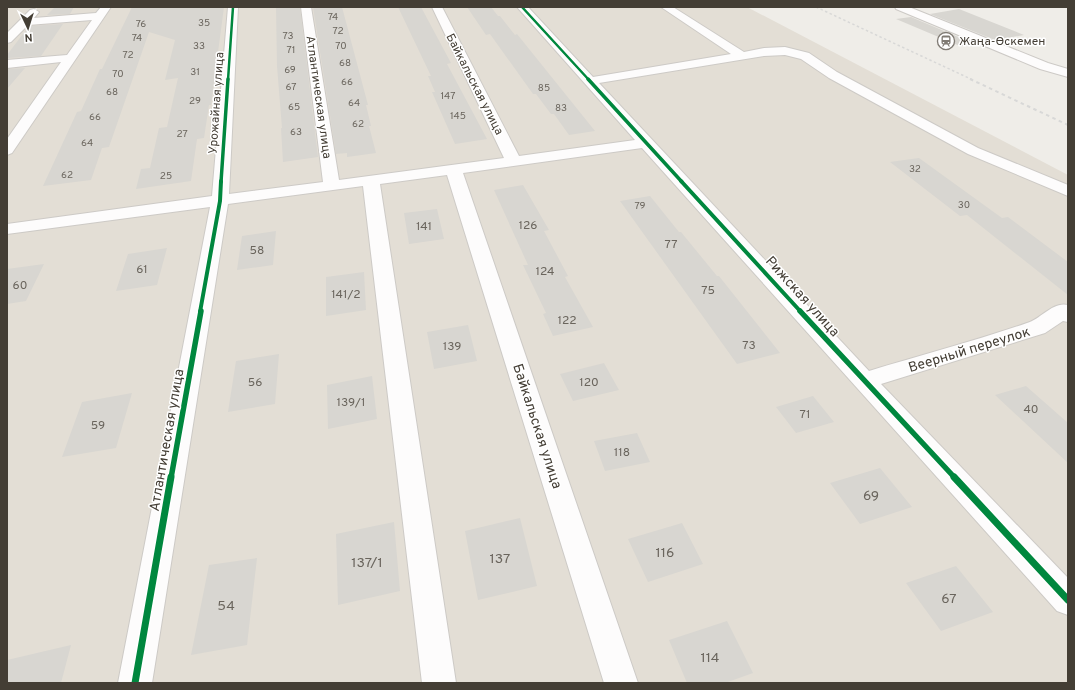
<svg xmlns="http://www.w3.org/2000/svg" width="1075" height="690" viewBox="0 0 1075 690" font-family="Overpass,sans-serif">
<rect width="100%" height="100%" fill="#efede8"/>
<path fill="#e3ded5" d="M7 7H747L1068 175V683H7Z"/>
<path fill="#d8d6d1" d="M55 7H74L70 14 47 15Z
M132 7H224L211 105H209L204 138 197 139 191 181 136 189 141 169 150 168 159 128 167 127 178 78 165 80 175 40 149 32 109 147 102 148 91 180 43 186 77 112 81 111 100 69H102Z
M276 7H300L318 157 283 162 281 128H282L277 66Z
M313 7H342L368 105H366L371 126H369L376 153 347 157V153L336 154Z
M398 7H421L451 63 447 64 487 139 455 144 432 92H435L428 76H431Z
M467 7H491L498 16H500L515 35 517 34 595 131 569 135 554 114H551L536 94H533L490 34 486 35Z
M959 9 1024 35 995 40 930 14Z
M911 17 975 44 960 46 896 19Z
M63 24 41 56 7 58V55L29 26Z
M25 68 7 89V69Z
M919 158 1002 218 1008 217 1068 262V295L967 215 960 216 890 162Z
M523 185 549 230 544 231 568 276 565 277 593 327 553 336 543 314 546 313 523 265H528L494 190Z
M650 196 679 232H681L717 276H719L780 353 737 364 620 201Z
M437 209 444 239 409 244 404 213Z
M276 231 273 265 237 270 242 236Z
M167 248 157 285 116 291 128 254Z
M44 264 26 301 7 304V269Z
M364 272 366 310 326 316V277Z
M468 325 477 361 434 369 427 332Z
M279 354 275 404 228 412 236 361Z
M604 363 619 390 573 401 560 374Z
M372 376 377 419 328 429 327 385Z
M1026 386 1068 423V463L995 395Z
M132 393 116 448 62 457 82 402Z
M813 396 834 422 796 433 776 407Z
M637 433 650 462 605 471 594 441Z
M880 468 912 507 860 524 830 483Z
M520 518 537 586 478 600 465 531Z
M394 522 400 591 338 605 336 534Z
M682 523 703 564 648 582 628 539Z
M257 558 247 645 191 655 209 565Z
M956 566 993 612 941 631 906 583Z
M727 621 753 673 725 683H687L669 640Z
M71 645 61 683H7V660Z"/>
<g fill="none" stroke-linecap="round" stroke-linejoin="round">
<g stroke="#cdcac6" stroke-width="2">
<path id="minor" d="M101 7H111L12 153 7 155V139L61 62 7 68V60L67 55 92 20 28 25 11 42 7 43V33L30 10 34 9 39 12 34 18 96 13Z
M228 7H238L229 194 323 182 301 7H311L339 180 504 158 432 7H442L519 156 635 140 517 7H528L593 77 731 54 661 7H673L744 52 764 48 785 47 809 53 837 72 978 148 1068 185V196L968 154 829 78 801 59 785 55 764 56 599 83 869 371C921 355 975 341 1027 323 1041 319 1053 301 1068 305V322L1063 321 1045 333 881 384 1068 578V615L1057 611 642 148 463 173 638 683H604L447 175 380 184 456 683H422L363 186 228 204 152 683H118L210 207 7 234V224L212 196Z
M895 7H909L1048 63 1068 69V77L1040 69 896 9Z"/>
</g>
<use href="#minor" fill="#fdfcfc" fill-rule="evenodd"/>
<path stroke="#d8d8d7" stroke-width="1.5" stroke-dasharray="2.5 2.5" stroke-linecap="butt" d="M816 7 973 80"/>
<path stroke="#d8d8d7" stroke-width="2" stroke-dasharray="3.5 3.5" stroke-linecap="butt" d="M970 79 1068 125"/>
<g stroke="#fff" stroke-width="4">
<path id="cycleway-far4" d="M522 7 589 80
M228 80 233 7"/>
</g>
<g stroke="#fff" stroke-width="5">
<path id="cycleway-far3" d="M588 79 682 182
M221 182 228 79"/>
</g>
<g stroke="#fff" stroke-width="6">
<path id="cycleway-far2" d="M681 181 801 312
M200 312 220 201 221 181"/>
</g>
<g stroke="#fff" stroke-width="8">
<path id="cycleway-far1" d="M800 311 955 478
M171 478 201 311"/>
</g>
<g stroke="#fff" stroke-width="10">
<path id="cycleway" d="M954 477 1068 600
M135 683 171 477"/>
</g>
<use href="#cycleway-far4" stroke="#00873e" stroke-width="2.5"/>
<use href="#cycleway-far3" stroke="#00873e" stroke-width="3.5"/>
<use href="#cycleway-far2" stroke="#00873e" stroke-width="4"/>
<use href="#cycleway-far1" stroke="#00873e" stroke-width="5.5"/>
<use href="#cycleway" stroke="#00873e" stroke-width="7"/>
</g>
<defs>
<g id="station-ring" transform="scale(0.9)"><circle r="9.5" fill="#fff" stroke="#807b74" stroke-width="1.5"/><path d="M-3-6H3Q5-6 5-4V2Q5 4 3 4L4.5 6H3L1.5 4h-3L-3 6H-4.5L-3 4Q-5 4-5 2V-4Q-5-6-3-6ZM-3.5-4v3h7v-3ZM-3.5 1v1.5H-2V1ZM2 1v1.5H3.5V1Z" fill="#807b74"/></g>
</defs>
<g fill-rule="evenodd">
<use href="#station-ring" x="946" y="41"/>
</g>
<g text-anchor="middle" stroke-width="3" stroke-linejoin="round" paint-order="stroke">
<g font-size="10" fill="#6a655d">
<text x="333" y="20">74</text>
<text x="204" y="26">35</text>
<text x="141" y="27">76</text>
<text x="338" y="34">72</text>
<text x="288" y="39">73</text>
<text x="137" y="41">74</text>
<text x="199" y="49">33</text>
<text x="341" y="49">70</text>
<text x="291" y="53">71</text>
<text x="128" y="58">72</text>
<text x="345" y="66">68</text>
<text x="290" y="73">69</text>
<text x="195" y="75">31</text>
<text x="118" y="77">70</text>
<text x="347" y="85">66</text>
<text x="291" y="90">67</text>
<text x="544" y="91">85</text>
<text x="112" y="95">68</text>
<text x="448" y="99">147</text>
<text x="195" y="104">29</text>
<text x="354" y="106">64</text>
<text x="294" y="110">65</text>
<text x="561" y="111">83</text>
<text x="458" y="119">145</text>
<text x="95" y="120">66</text>
<text x="358" y="127">62</text>
<text x="296" y="135">63</text>
<text x="182" y="137">27</text>
<text x="87" y="146">64</text>
<text x="915" y="172">32</text>
<text x="67" y="178">62</text>
<text x="166" y="179">25</text>
<text x="964" y="208">30</text>
<text x="640" y="209">79</text>
</g>
<g font-size="12" fill="#443e35" stroke="#fff" text-anchor="start">
<text x="959" y="45">Жаңа-Өскемен</text>
</g>
<g font-size="12" fill="#443e35" stroke="#fff">
<text transform="translate(475 84) rotate(63)" y="4">Байкальская улица</text>
<text transform="translate(319 97) rotate(82)" y="4">Атлантическая улица</text>
<text transform="translate(216 103) rotate(-86)" y="4">Урожайная улица</text>
</g>
<g font-size="12" fill="#6a655d">
<text x="528" y="229">126</text>
<text x="424" y="230">141</text>
<text x="671" y="248">77</text>
<text x="257" y="254">58</text>
<text x="142" y="273">61</text>
<text x="545" y="275">124</text>
<text x="20" y="289">60</text>
<text x="708" y="294">75</text>
<text x="346" y="298">141/2</text>
<text x="567" y="324">122</text>
<text x="749" y="349">73</text>
<text x="452" y="350">139</text>
<text x="255" y="386">56</text>
<text x="589" y="386">120</text>
<text x="351" y="406">139/1</text>
<text x="1031" y="413">40</text>
<text x="805" y="418">71</text>
<text x="98" y="429">59</text>
<text x="622" y="456">118</text>
</g>
<g font-size="14" fill="#443e35" stroke="#fff">
<text transform="translate(803 296) rotate(48)" y="5">Рижская улица</text>
<text transform="translate(969 349) rotate(-17)" y="5">Веерный переулок</text>
<text transform="translate(538 426) rotate(72)" y="5">Байкальская улица</text>
<text transform="translate(166 440) rotate(-80)" y="5">Атлантическая улица</text>
</g>
<g font-size="14" fill="#6a655d">
<text x="871" y="500">69</text>
<text x="665" y="557">116</text>
<text x="500" y="563">137</text>
<text x="367" y="567">137/1</text>
<text x="949" y="603">67</text>
<text x="226" y="610">54</text>
<text x="710" y="662">114</text>
</g>
</g>
<rect width="1075" height="690" fill="none" stroke="#443e35" stroke-width="16"/>
<g transform="translate(28 28) rotate(176)" stroke="#ffffff" stroke-width="3" paint-order="stroke">
<path d="M0-3L7 15L0 10L-7 15Z" fill="#443e35"/>
<text y="-6" font-size="11" font-weight="bold" text-anchor="middle" fill="#443e35">N</text>
</g>
</svg>
